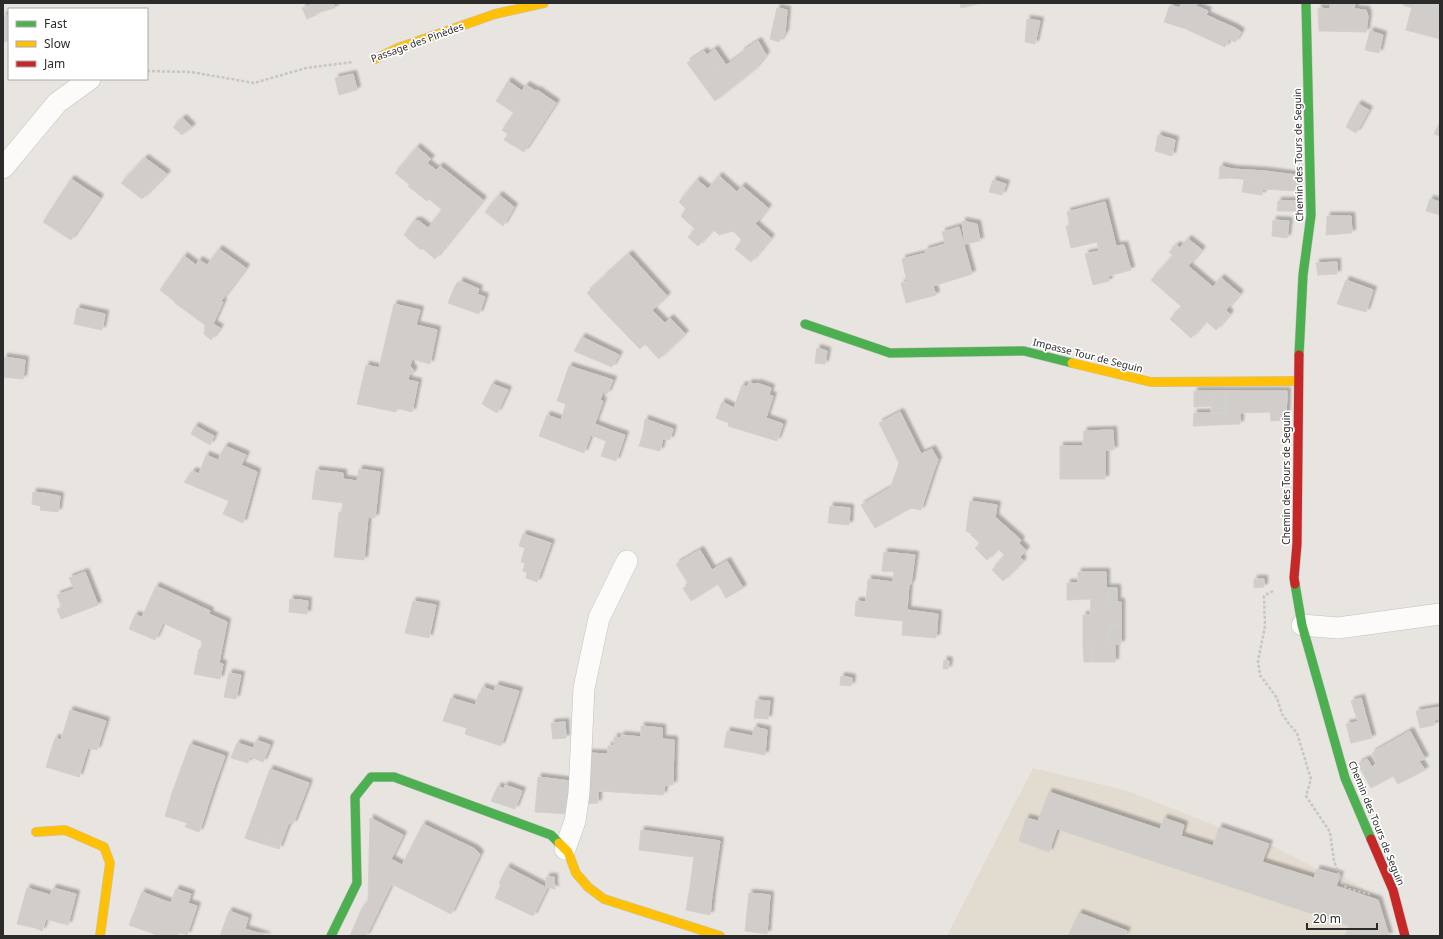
<svg xmlns="http://www.w3.org/2000/svg" width="1443" height="939" viewBox="0 0 1443 939" font-family="'Noto Sans',sans-serif">
<defs>
<filter id="shadow"><feDropShadow dx="3.5" dy="-3.5" stdDeviation="1" flood-color="#0004"/></filter>
</defs>
<rect width="100%" height="100%" fill="#e8e4e0"/>
<path fill="#e2dbcf" d="M1033 768 1128 791 1219 827 1269 844 1317 869 1340 875 1378 897 1390 936H947Z"/>
<path fill="#d0cdca" stroke="#d3d0cc" filter="url(#shadow)" d="M313 3H333L335 8 316 13V15L307 19 302 8 313 4Z
M960 3H982L961 8Z
M1181 3H1198L1196 6 1208 11 1206 15 1235 28 1241 32 1235 42 1229 39 1225 47 1186 29 1164 22 1170 5 1180 8Z
M1331 3H1355L1354 9 1366 10 1368 16 1366 32 1319 31 1318 8 1330 9Z
M1403 3H1440V27L1409 18 1412 8 1403 5Z
M777 8 787 10 785 33 779 42 770 39Z
M3 15 9 16V41L3 42Z
M1409 18 1440 27V39L1406 30Z
M1027 19 1040 21 1035 44 1025 42Z
M1370 31 1383 35 1379 53 1365 50Z
M758 41 766 55 754 70 715 101 687 63 704 51 718 71 742 54 741 52Z
M715 49 726 65 718 71 707 55Z
M353 74 357 90 339 95 335 78Z
M508 81 522 91 526 85 536 91 537 90 556 103 524 152 504 140 522 112 500 95Z
M500 95 522 112 508 134 502 130 514 113 496 101Z
M1358 104 1369 110 1356 133 1346 127Z
M183 118 192 127 182 135 173 127Z
M1440 122V136L1434 134Z
M1158 135 1175 140 1172 156 1155 151Z
M417 147 431 159 427 163 436 170 440 166 483 200 435 259 422 248 421 250 404 235 414 221H419L428 228 442 210 429 199 427 201 408 186 410 185 395 173Z
M145 158 167 174 142 199 121 183Z
M1220 166 1232 169 1231 178 1219 179Z
M1232 169 1264 171 1263 181 1231 178Z
M1264 171 1296 175 1297 191 1262 189Z
M719 176 737 192 742 186 768 208 755 224 771 238 751 262 735 249 742 240 733 231 719 235 713 229 698 246 688 237 695 229 681 216 686 209 679 202 697 180 708 189Z
M71 179 100 198 71 240 43 222Z
M993 180 1006 184 1002 195 989 192Z
M1244 180 1263 181 1262 195 1242 192Z
M499 195 514 207 503 226 485 212Z
M1430 199 1440 202V215L1426 211Z
M1278 201H1298V211H1277Z
M1105 202 1116 246 1124 245 1131 270 1108 276 1109 281 1093 285 1085 254 1099 251 1097 242 1071 248 1066 226H1070L1067 212Z
M1327 216H1351L1352 233 1326 235Z
M1273 220 1289 221 1287 238 1272 236Z
M962 221 977 224 980 241 965 244Z
M959 227 972 274 933 286 936 295 906 303 901 283 907 282 902 259 926 253 925 250 945 244 942 232Z
M1188 239 1202 250 1188 266 1213 287 1221 278 1240 294 1226 310 1230 314 1216 330 1206 321 1191 338 1170 319 1182 307 1151 280 1173 256 1169 252 1177 245 1180 248Z
M219 249 246 268 221 301 223 302 213 324 220 328 211 340 204 334 205 325 175 303V302L160 290 184 256 196 265 199 260 207 265Z
M629 254 667 296 652 310 665 323 670 318 685 334 659 359 645 344 640 349 606 314 613 308 599 293 613 281 607 274Z
M1337 262V274L1318 275 1316 263Z
M607 274 613 281 599 293 613 308 606 314 587 293Z
M1346 280 1373 290 1366 312 1337 304Z
M460 281 479 289 477 295 458 287Z
M455 286 485 297 479 314 448 303Z
M394 304 420 310 416 325 437 330 430 364 412 359 410 366 413 369V371L412 374 409 375 408 380 418 382 412 412 397 408 396 412 357 404 366 365 379 368Z
M77 308 105 314 102 330 74 324Z
M582 337 619 355 612 367 574 351Z
M817 348 827 351 825 364 815 363Z
M4 357 25 360 23 379 3 377Z
M569 366 613 380 607 394 603 392 600 400 603 401 584 453 539 436 547 415 561 420 566 404 557 401Z
M749 383 756 384 757 383 771 388 769 395 773 396 766 418 783 424 777 441 728 426 729 423 716 418 722 402 734 408 742 385 747 387Z
M492 384 508 390 497 413 482 404Z
M1194 391H1212L1211 406 1194 407Z
M1212 391H1226V413H1211Z
M1226 391H1287L1286 420 1271 421 1270 412 1240 413V424L1193 426 1194 413H1226Z
M900 412 925 462 923 466 934 470 921 510 911 508 875 528 861 505 890 488V489L899 463 879 423Z
M645 419 673 429 670 440 643 433Z
M595 424 610 430 606 441 591 435Z
M195 426 214 436 210 445 191 434Z
M610 430 625 435 616 461 601 456Z
M1113 430 1114 450H1105V479H1060V446H1083L1084 431Z
M643 433 663 438 660 451 639 446Z
M225 446 246 455 241 465 257 472 243 523 223 514 229 501 184 482 193 471 199 474 206 455 218 460Z
M932 449 938 460 934 470 923 466 925 462 921 454Z
M359 469 380 472 375 518 368 517 364 560 334 557 339 512 342 513 343 503 312 499 316 470 343 473V479L357 481Z
M33 492 43 493 41 506 32 504Z
M43 493 60 496 58 512 40 510Z
M970 501 997 505 995 517 1021 540 1019 543 1026 550 1020 557 1023 561 1003 581 992 570 1005 555 998 549 987 560 975 548 981 544 971 535 972 534 966 531Z
M830 506 850 508 849 525 828 523Z
M523 534 551 543 537 582 526 578 527 572 523 571 525 563 521 562 525 548 519 546Z
M700 550 712 570 727 561 743 588 726 598 718 584 691 601 683 588 689 585 676 564Z
M884 552 915 555 911 584H909L907 610 938 614 936 638 902 635 903 621 855 616 856 601 866 602 868 579 893 582 894 572 882 571Z
M85 572 98 605 82 611 78 601 62 608 57 595 74 589 69 578Z
M1078 572H1106V588H1109V602H1121V626H1109V644L1115 645V662H1092V645H1083V615H1090L1091 599 1067 600V583H1078Z
M1254 579H1264V587L1254 588Z
M156 586 210 611 209 614 227 622 219 663 223 664 220 679 194 674 199 649H201L202 641 163 623 155 640 129 629 135 615 142 617Z
M1109 588H1117V603L1109 602Z
M290 599 308 601 307 614 289 612Z
M78 601 82 611 61 619 57 609Z
M413 601 436 605 429 638 405 633Z
M1109 626H1121V644H1109Z
M1083 645H1092V662H1084Z
M944 660 949 661 948 669H943Z
M229 673 241 675 236 699 224 697Z
M841 676 852 678 851 686 840 685Z
M496 685 519 691 501 746 465 734 467 728 443 721 451 698 475 705 479 693H481L482 687 494 691Z
M1361 698 1367 720 1358 722 1351 701Z
M756 700 770 701 768 719 754 718Z
M1440 707V719L1434 720 1435 725 1420 728 1416 711Z
M70 710 106 721 97 750 88 748 79 777 46 767 55 738 61 740Z
M1367 720 1372 738 1351 743 1346 724Z
M565 722 566 738 553 739 551 723Z
M641 726 662 728V739L674 740 673 785H665L663 795 598 791V803L586 804 588 753 608 754V746H614V737L621 738V735L641 737Z
M754 727 767 730 765 755 724 747 727 731 753 736Z
M1410 731 1425 759 1419 761 1425 770 1398 784 1393 776 1371 788 1358 764 1367 759 1372 767 1376 763 1372 753Z
M256 740 270 745 263 762 251 757Z
M237 743 253 748 248 763 231 758Z
M190 744 225 756 216 781 212 779 202 806 207 808 202 824 186 819 187 815 174 810 179 796 172 793Z
M270 769 309 783 302 801 294 798 288 815 284 814 282 820 289 822 283 838 267 832 263 844 245 838Z
M538 777 570 781V814L535 812Z
M212 779 216 781 207 808 202 806Z
M505 785 522 791 515 809 491 801 498 786 504 789Z
M1049 792 1160 829 1164 818 1184 825 1181 836 1213 846 1219 827 1269 844 1262 862 1314 878 1317 869 1340 875 1336 886 1378 900 1389 936H1345L1349 926 1057 829 1049 852 1019 841 1026 818 1038 821Z
M172 793 179 796 174 810 187 815 186 819 202 824 199 832 185 827 187 823 165 816Z
M294 798 302 801 293 824 282 820 284 814 288 815Z
M370 818 403 835 391 859 402 865 423 824 475 849 480 854 451 914 394 885H391L366 936H350L362 908 368 901Z
M641 830 720 841 712 895 689 892 694 857 639 850Z
M267 832 283 838 279 849 263 844Z
M507 867 547 888 533 916 495 898 501 884 499 883Z
M546 877H554V887L556 889 546 887Z
M27 888 50 895 53 888 76 894 68 925 38 917 35 928 17 924Z
M176 889 191 894 188 903 197 906 187 935 178 932 177 936H160L162 931 131 920 142 892 160 899 158 905 169 908Z
M689 892 712 895 710 915 686 910Z
M749 893 770 895 767 934 745 931Z
M160 899 171 903 169 908 158 905Z
M229 911 248 918 245 929 267 936H220Z
M1079 913 1119 928 1115 936H1068Z
M38 917 46 919 42 931 35 928Z
M131 920 162 931 160 936 129 925Z
M1119 928 1127 931 1124 936H1115Z"/>
<g fill="none" stroke-linecap="round" stroke-linejoin="round">
<g stroke="#c2c1c1" stroke-width="22">
<path id="street" d="M3 168 57 103 90 79
M1302 625 1338 628 1440 614
M565 849 575 821 579 793 584 688 599 618 627 561"/>
</g>
<g stroke="#c2c1c1" stroke-width="10">
<path id="fast" d="M805 324 890 353 1024 351 1072 363
M1299 355 1303 275 1311 215 1306 3
M1295 584 1302 625 1345 778 1371 839
M331 936 357 883 355 797 371 777H394L551 835 559 843"/>
</g>
<g stroke="#c2c1c1" stroke-width="10">
<path id="slow" d="M375 59 398 48 495 14 544 3
M1072 363 1151 382 1298 381
M36 832 65 830 104 847 110 863 100 936
M559 843 568 852 576 873 588 887 604 899 720 936"/>
</g>
<g stroke="#c2c1c1" stroke-width="10">
<path id="jam" d="M1295 584 1294 578 1297 544 1299 355
M1371 839 1393 890 1405 936"/>
</g>
<path stroke="#c6c6c6" stroke-width="2.5" stroke-dasharray="3 2" stroke-linecap="butt" d="M147 71 191 72 254 83 306 68 353 62
M1273 591 1264 596 1265 626 1258 661 1260 675 1277 698 1282 714 1289 724 1297 733 1311 779 1306 796 1330 832 1334 861 1343 885 1349 889 1370 894"/>
<use href="#street" stroke="#fcfbfa" stroke-width="21"/>
<use href="#fast" stroke="#4caf50" stroke-width="9"/>
<use href="#slow" stroke="#ffc107" stroke-width="9"/>
<use href="#jam" stroke="#c62828" stroke-width="9"/>
</g>
<g text-anchor="middle" stroke-width="3.5" stroke-linejoin="round" paint-order="stroke">
<g font-size="10" fill="#2b2b2b" stroke="#fff">
<text transform="translate(417 42) rotate(-20)" y="4">Passage des Pinèdes</text>
<text transform="translate(1298 155) rotate(-91)" y="4">Chemin des Tours de Seguin</text>
<text transform="translate(1088 355) rotate(14)" y="4">Impasse Tour de Seguin</text>
<text transform="translate(1286 478) rotate(-90)" y="4">Chemin des Tours de Seguin</text>
<text transform="translate(1377 823) rotate(68)" y="4">Chemin des Tours de Seguin</text>
</g>
</g>
<rect width="1443" height="939" fill="none" stroke="#2b2b2b" stroke-width="8"/>
<rect x="8" y="8" width="140" height="72" fill="#ffffff" stroke="#aaaaaa"/>
<rect x="16" y="21" width="20" height="6" fill="#4caf50" stroke="#aaaaaa"/>
<text x="44" y="28" font-size="12" fill="#2b2b2b">Fast</text>
<rect x="16" y="41" width="20" height="6" fill="#ffc107" stroke="#aaaaaa"/>
<text x="44" y="48" font-size="12" fill="#2b2b2b">Slow</text>
<rect x="16" y="61" width="20" height="6" fill="#c62828" stroke="#aaaaaa"/>
<text x="44" y="68" font-size="12" fill="#2b2b2b">Jam</text>
<path d="M1307 923v6h70v-6" fill="none" stroke="#2b2b2b" stroke-width="2"/>
<text x="1313" y="923" font-size="12" fill="#2b2b2b" stroke="#ffffff" stroke-width="3" paint-order="stroke">20 m</text>
</svg>
